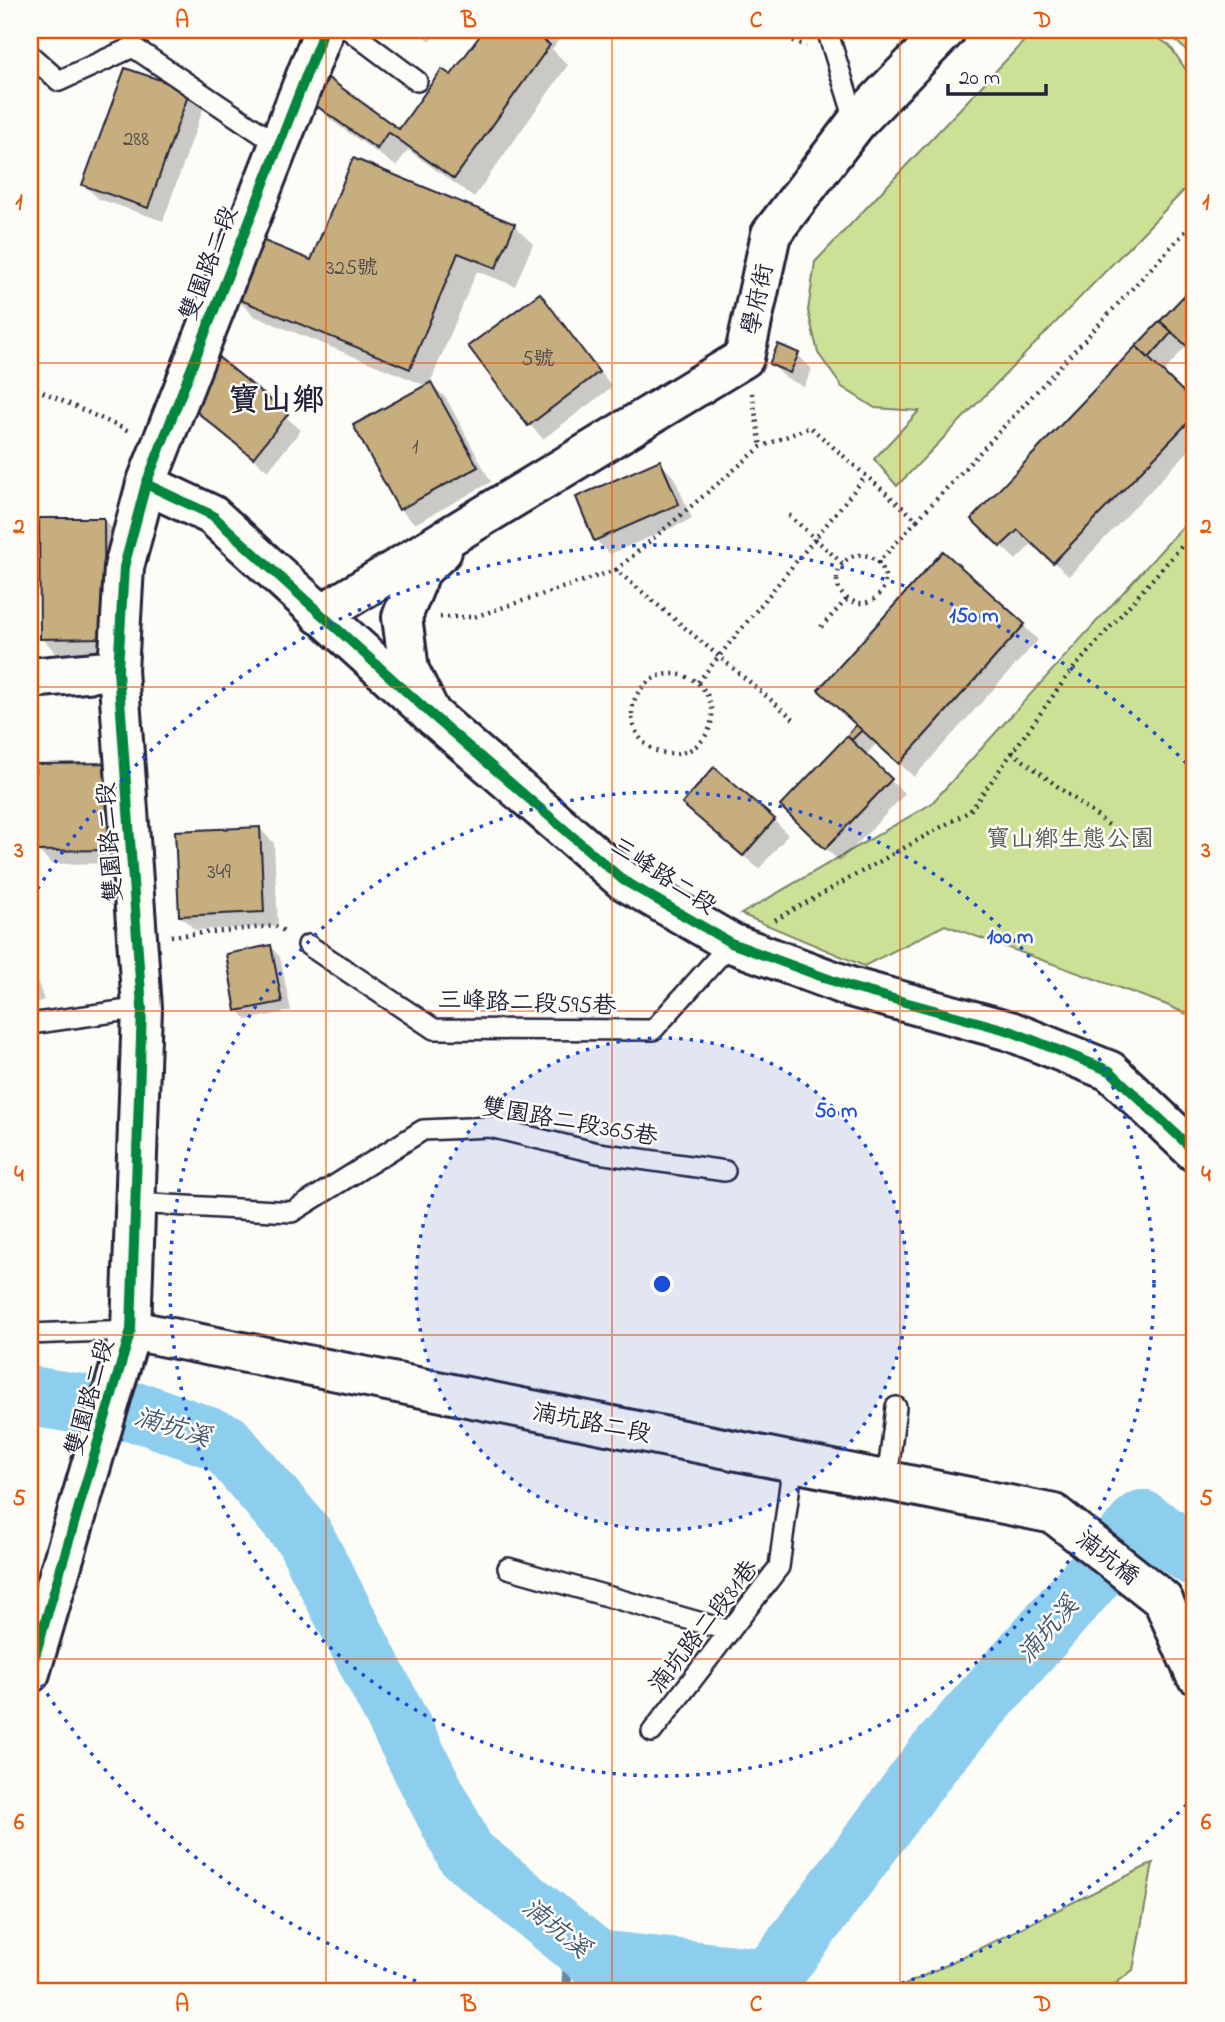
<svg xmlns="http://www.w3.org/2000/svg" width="1225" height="2022" viewBox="0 0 1225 2022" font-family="'Indie Flower','LXGW WenKai TC',sans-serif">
<rect width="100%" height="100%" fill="#fdfcf7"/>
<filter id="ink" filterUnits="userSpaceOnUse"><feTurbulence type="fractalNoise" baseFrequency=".0143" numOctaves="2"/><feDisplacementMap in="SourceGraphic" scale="14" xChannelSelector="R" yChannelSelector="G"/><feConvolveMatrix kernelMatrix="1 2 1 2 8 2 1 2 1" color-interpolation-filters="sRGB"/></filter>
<g filter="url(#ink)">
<path fill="#cde196" stroke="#788268" stroke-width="2" d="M1047 30H1146L1170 46 1190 76 1195 99V179L897 486 874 459 919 411 875 408 842 387 818 353 808 311 815 262 1027 38Z
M1165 30H1195V59Z
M1195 513V1018L1167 1005 945 925 864 966 741 914 931 804Z
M1153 1863 1133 1970 1105 1992H891Z"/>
<path fill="#0003" d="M414 30H439L431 41Z
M486 30H566L552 49 568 65 474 197 408 150 396 166 332 121 313 102 400 132 452 78Z
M189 92 204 106 163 221 99 199 84 185Z
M514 225 533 244 515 286 477 271 430 383 446 398 491 482 415 524 400 509 427 386 254 316 235 297 312 262Z
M1195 287V353L1187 345 1162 374 1195 405V444L1069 576 1033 543 1016 560 974 519Z
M540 295 612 387 543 439 529 424Z
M798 355 812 369 804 387 786 378 771 364Z
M217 358 301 430 268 471 183 398Z
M659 462 674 477 692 519 610 554 596 540Z
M103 519 118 534 119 652 56 653 42 638Z
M1023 625 1038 640 914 777 877 743 865 756 905 794 840 862 782 806 858 726Z
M36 766 126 863 52 864 37 850Z
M699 818 774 820 788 835 759 869Z
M259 828 274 843 278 926 195 930 180 916Z
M271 947 280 957 291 1011 247 1020 238 1010Z
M30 960 44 1000 30 1005Z"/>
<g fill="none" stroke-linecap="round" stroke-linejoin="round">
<path stroke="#6289a6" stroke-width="10" d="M566 1992 569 1937"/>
<path stroke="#8dcdee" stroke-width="60" d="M30 1396 145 1414 225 1443 304 1536 466 1854 597 1960 770 1979 933 1759 1142 1520 1195 1557"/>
</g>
<path fill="#c7ae7e" stroke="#22223b" stroke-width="2" d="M484 30H534L532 32 550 45 454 179 388 132 377 149 311 102 328 78 399 129 442 69 451 75Z
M125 68 190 90 148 208 82 185Z
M353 158 515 224 496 268 458 253 410 369 233 297 257 238 311 260Z
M1195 284V354L1160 321Z
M540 293 599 372 528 426 468 346Z
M1160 321 1172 332 1149 358 1136 346Z
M778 344 799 353 790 373 769 364Z
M1136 346 1195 403V415L1053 563 1018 530 1000 547 971 519Z
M217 356 288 414 253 458 181 399Z
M431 382 478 467 399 510 353 425Z
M660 460 679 504 594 541 576 497Z
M39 518H104L105 638 40 639Z
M943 551 1025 624 899 764 818 690Z
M856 725 862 730 852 740 847 736Z
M847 736 892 779 825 849 780 806Z
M112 763V850L35 851V764Z
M714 767 775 819 743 856 682 804Z
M260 827 264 912 179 916 175 831Z
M271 945 282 1002 236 1011 226 954Z"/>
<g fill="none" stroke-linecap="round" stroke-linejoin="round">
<g stroke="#22223b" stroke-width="24">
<path id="service" d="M349 30 417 81
M827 30 856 123
M30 55 59 81 133 47 277 144
M308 945 434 1029 653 1030 731 943
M30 1024 142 1008
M135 1203 292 1212 423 1130 490 1127 598 1153 725 1171
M30 1334 131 1330
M887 1481 896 1407
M508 1568 730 1631
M652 1732 779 1567 793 1462"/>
</g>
<g stroke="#22223b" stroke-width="44">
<path id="minor" d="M320 615 744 358 771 234 856 123 946 30
M30 678 118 670
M431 714 409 670 402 617 421 570 442 551
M131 1330 1054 1514 1163 1600 1195 1674"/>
</g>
<g stroke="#22223b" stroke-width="44">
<path id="tertiary" d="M146 484 212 515 432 715 623 880 731 943 850 987 1010 1031 1110 1071 1195 1152
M30 1673 131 1330 142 1008 118 670 124 567 146 484 324 30"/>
</g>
<path stroke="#22223b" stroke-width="4.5" stroke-dasharray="2 5" stroke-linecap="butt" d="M767 30 806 46
M30 386 131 432
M752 393 761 447
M789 515 843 564
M837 579a24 24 0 1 1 48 0a24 24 0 1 1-48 0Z
M878 563 917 520
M616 570 761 447 810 427 917 520 1195 221
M440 617H474L616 570 796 721
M821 627 847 599
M632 714a40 40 0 1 1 80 0a40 40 0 1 1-80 0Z
M698 682 866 476
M1012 752 1118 832
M775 920 970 811 1068 675 1195 531
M171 936 275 926 286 932"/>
<use href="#service" stroke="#fdfcf7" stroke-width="19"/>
<use href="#minor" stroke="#fdfcf7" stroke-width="38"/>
<use href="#tertiary" stroke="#fdfcf7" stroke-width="38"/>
<g stroke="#fdfcf7" stroke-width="15">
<path id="cycleway" d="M146 484 212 515 432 715 623 880 731 943 850 987 1010 1031 1110 1071 1195 1152
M30 1673 131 1330 142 1008 118 670 124 567 146 484 324 30"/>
</g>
<use href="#cycleway" stroke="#00873e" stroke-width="10"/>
</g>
</g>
<path fill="none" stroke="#e8590c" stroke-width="2" stroke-opacity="0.55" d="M326 30V1992M612 30V1992M900 30V1992M30 363H1195M30 687H1195M30 1011H1195M30 1335H1195M30 1659H1195"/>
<circle cx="662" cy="1284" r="246" fill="#1d4ed8" fill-opacity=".12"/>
<g fill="none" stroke="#1d4ed8" stroke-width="3.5" stroke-dasharray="3.5 7">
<circle cx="662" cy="1284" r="246"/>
<circle cx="662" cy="1284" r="492"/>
<path d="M1194 1797A739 739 0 0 1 878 1991M446 1991A739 739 0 0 1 32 1670M32 898A739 739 0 0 1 1194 771"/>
</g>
<g text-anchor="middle" stroke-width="5" stroke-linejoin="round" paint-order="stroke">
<g font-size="21" fill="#4b454c">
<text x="136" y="145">288</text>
<text x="352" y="274">325號</text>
<text x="538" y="365">5號</text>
<text x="415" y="453">1</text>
<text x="219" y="878">349</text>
</g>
<g font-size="24" fill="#22223b" stroke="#fdfcf7">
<text transform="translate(208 263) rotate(-69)" y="8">雙園路二段</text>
<text transform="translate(757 299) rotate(-78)" y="8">學府街</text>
<text transform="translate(109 842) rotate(-94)" y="8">雙園路二段</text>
<text transform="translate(664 875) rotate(33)" y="8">三峰路二段</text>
<text transform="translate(527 1002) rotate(2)" y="8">三峰路二段595巷</text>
<text transform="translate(570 1121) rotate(10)" y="8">雙園路二段365巷</text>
<text transform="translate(89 1397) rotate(-74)" y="8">雙園路二段</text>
<text transform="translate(592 1422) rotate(11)" y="8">湳坑路二段</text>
<text transform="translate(1108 1557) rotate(38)" y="8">湳坑橋</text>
<text transform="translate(703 1626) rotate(-52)" y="8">湳坑路二段81巷</text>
</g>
<g font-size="24" fill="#555b56" stroke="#fdfcf7">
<text x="1070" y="846">寶山鄉生態公園</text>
</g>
<g font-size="26" font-style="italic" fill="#425571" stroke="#fdfcf7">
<text transform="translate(173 1426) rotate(17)" y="9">湳坑溪</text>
<text transform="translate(1047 1629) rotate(-49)" y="9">湳坑溪</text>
<text transform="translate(557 1927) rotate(39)" y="9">湳坑溪</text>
</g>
<g font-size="32" font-weight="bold" fill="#22223b" stroke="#fdfcf7">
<text x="276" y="410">寶山鄉</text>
</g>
</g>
<circle cx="662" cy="1284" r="10" fill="#1d4ed8" stroke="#fdfcf7" stroke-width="3.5"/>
<g font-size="21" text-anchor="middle" font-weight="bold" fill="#1d4ed8" stroke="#fdfcf7" stroke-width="5" stroke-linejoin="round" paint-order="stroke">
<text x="974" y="622">150 m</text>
<text x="1010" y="943">100 m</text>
<text x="836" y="1117">50 m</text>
</g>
<rect width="1225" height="2022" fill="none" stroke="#fdfcf7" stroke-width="77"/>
<path d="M948 84v10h98v-10" fill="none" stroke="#22223b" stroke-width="3.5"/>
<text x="959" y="84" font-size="21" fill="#22223b" stroke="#fdfcf7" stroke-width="5" paint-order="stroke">20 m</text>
<rect x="38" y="38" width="1148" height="1945" fill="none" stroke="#e8590c" stroke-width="2.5"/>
<g font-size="23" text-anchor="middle" font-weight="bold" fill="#e8590c">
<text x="182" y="27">A</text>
<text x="469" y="27">B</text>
<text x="756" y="27">C</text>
<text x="1043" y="27">D</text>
<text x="19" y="209">1</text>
<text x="1206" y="209">1</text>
<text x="19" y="533">2</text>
<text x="1206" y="533">2</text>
<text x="19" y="857">3</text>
<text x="1206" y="857">3</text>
<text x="19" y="1181">4</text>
<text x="1206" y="1181">4</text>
<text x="19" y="1505">5</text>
<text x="1206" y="1505">5</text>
<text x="19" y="1829">6</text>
<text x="1206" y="1829">6</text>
<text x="182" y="2011">A</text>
<text x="469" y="2011">B</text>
<text x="756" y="2011">C</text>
<text x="1043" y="2011">D</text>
</g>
</svg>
